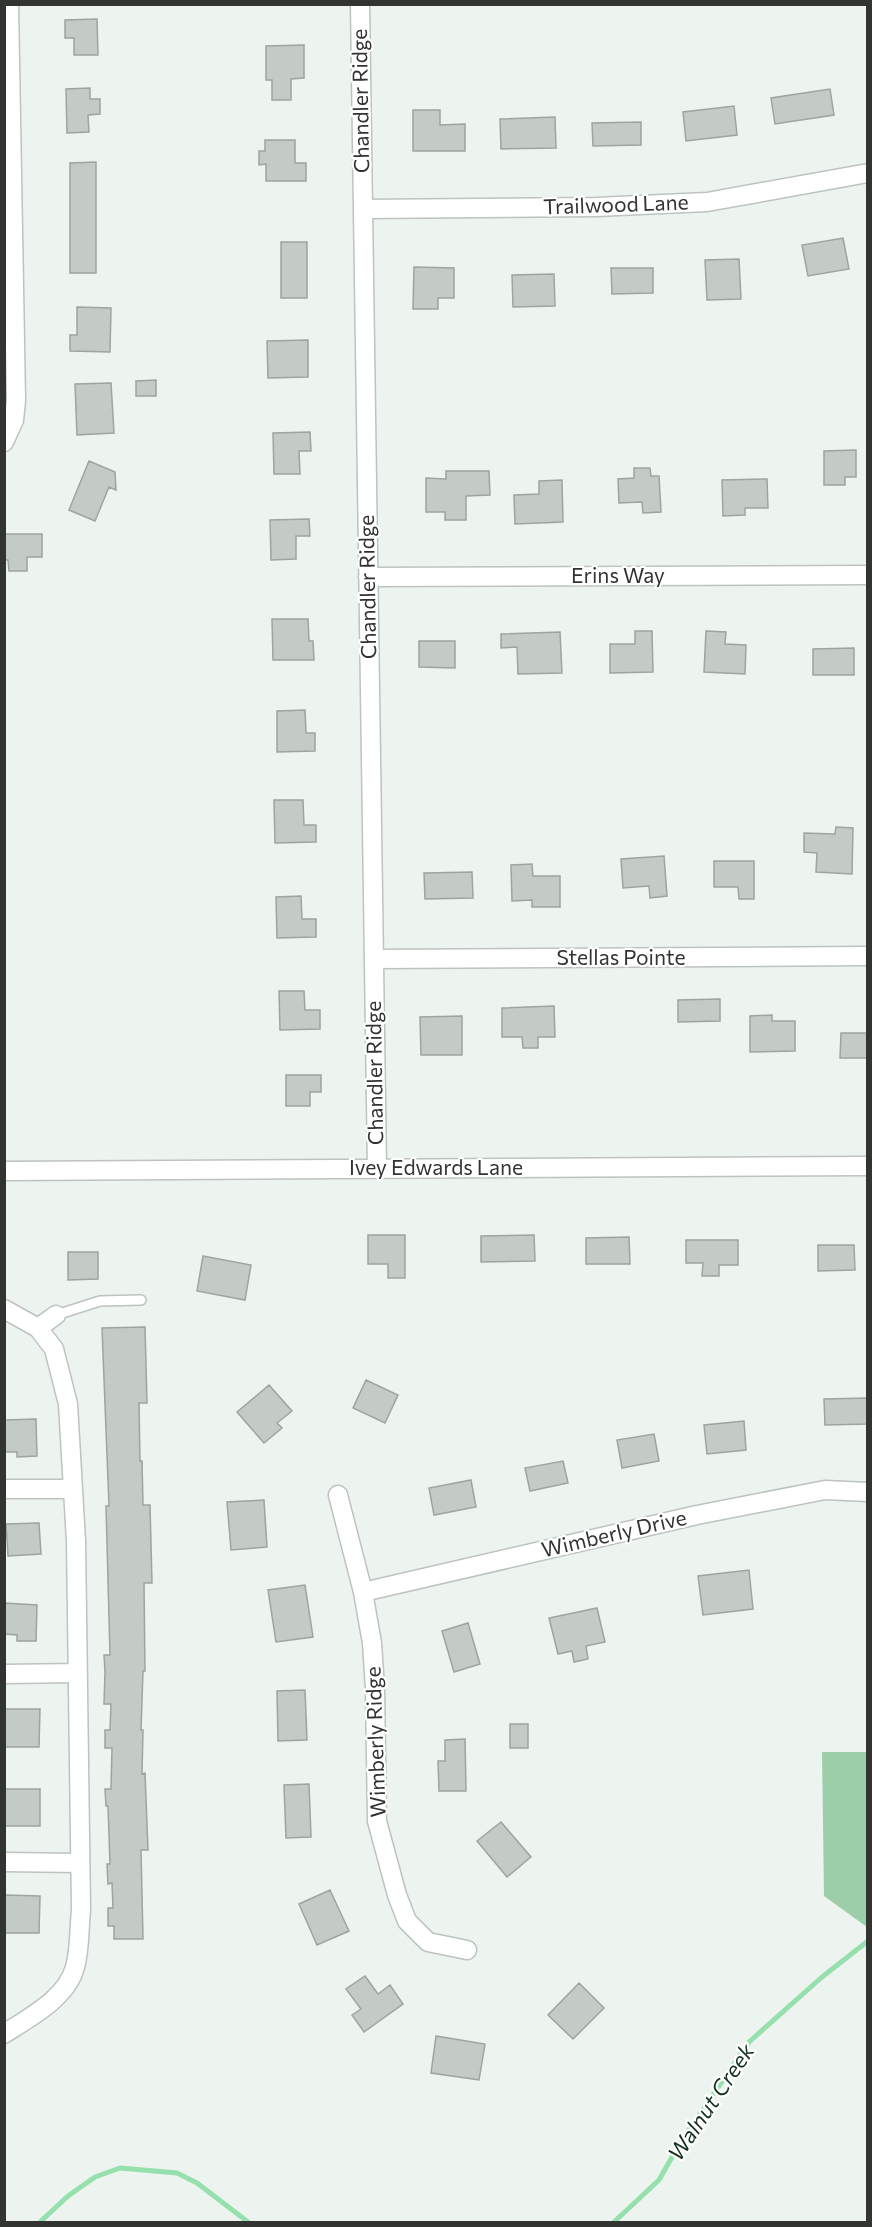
<svg xmlns="http://www.w3.org/2000/svg" width="872" height="2227" viewBox="0 0 872 2227" font-family="Commissioner,sans-serif">
<rect width="100%" height="100%" fill="#edf3ef"/>
<path fill="#9cceaa" d="M822 1752H867V1927L824 1896Z"/>
<g fill="none" stroke-linecap="round" stroke-linejoin="round">
<path stroke="#96e0ad" stroke-width="5" d="M40 2222 68 2196 95 2177 120 2168 177 2173 197 2183 248 2222
M614 2222 659 2180 680 2143 749 2042 822 1977 868 1941"/>
</g>
<path fill="#c4cac5" stroke="#9ea4a0" stroke-width="1.5" d="M97 19 98 55H74V38H65V20Z
M304 45V78L291 79V100H272V80H266V46Z
M90 88V99H100V114L88 115 89 132 67 133 66 89Z
M830 89 834 115 775 124 771 98Z
M734 106 737 135 686 141 683 112Z
M413 110H440V125L465 124V151H413Z
M555 117 556 148 501 149 500 119Z
M641 122V145L593 146 592 123Z
M265 140H295V163H306V181H266V164L259 165V151H265Z
M96 162V273H70V163Z
M843 238 849 269 808 276 802 245Z
M281 242H307V298H281Z
M739 259 741 299 707 300 705 260Z
M414 267 454 268V298H438V309H413Z
M611 268H653V293L612 294Z
M554 274 555 306 513 307 512 275Z
M77 307 111 308 110 352 70 351V335H77Z
M308 340V377L268 378 267 341Z
M156 380V396H136V381Z
M111 383 114 433 77 435 75 384Z
M310 432 311 451H299L300 474H274L273 433Z
M856 450V477H845V485H824V451Z
M89 461 115 472 116 490 109 487 95 521 69 510Z
M634 468H650L651 476H659L661 512 643 513 642 502 619 503 618 479 634 478Z
M446 471H489L490 495 466 496V520H445V512H426V478L446 479Z
M767 479 768 508H745V515L723 516 722 480Z
M562 480 563 522 515 524 514 495 539 494V481Z
M309 519 310 536H296V559L271 560 270 520Z
M4 534H42V557H27V571H9L8 560H4Z
M272 619H308L309 641H313L314 660H273Z
M635 631H652L653 672 610 673V644H635Z
M706 631 726 632 725 644 746 645 745 674 704 672Z
M560 632 562 673 518 674 517 647 501 648V634Z
M419 641H455V668L419 667Z
M854 648V675H813V649Z
M305 710 306 733H315V751L277 752V711Z
M274 800H303L304 825H316V842L275 843Z
M836 827 853 828 852 874 816 872 817 853 804 852V833L835 834Z
M664 856 667 896 650 898 649 886 623 888 621 859Z
M714 861H754V899H739L738 887H714Z
M532 864 533 876H560V907H532V900L512 901 511 865Z
M472 872 473 898 425 899 424 873Z
M301 896 302 919H316V937L277 938 276 897Z
M279 991H304L305 1010H320V1029L280 1030Z
M720 999V1021L678 1022V1000Z
M554 1006 555 1037H538V1048H523L522 1037H502V1008Z
M772 1015V1021H795V1051L750 1052V1016Z
M462 1016V1055H421L420 1017Z
M841 1033H867V1058H840Z
M286 1075H321V1092H310V1106H286Z
M368 1235H405V1278H388V1264H368Z
M534 1235 535 1261 481 1262V1236Z
M629 1237 630 1264H586V1238Z
M686 1240H738V1265H719V1276H702L703 1263H686Z
M818 1245H854L855 1270 818 1271Z
M68 1252H98V1279L68 1280Z
M203 1256 251 1265 245 1300 197 1291Z
M145 1327 147 1403H139L140 1461H142L143 1505H150L152 1583H144L145 1671H143L141 1730H143L142 1774 145 1773 148 1850H141L143 1939H114V1926H108V1908H113L112 1883 108 1884 107 1864H110L108 1806H106L105 1789H111L112 1748H105V1730H110L111 1704H104L105 1672 104 1655H110L106 1506H109L102 1328Z
M366 1380 398 1395 385 1423 353 1408Z
M269 1385 292 1411 277 1423 282 1428 264 1443 237 1412Z
M867 1398V1424L825 1425 824 1399Z
M36 1419 37 1456 17 1457V1452H5L4 1420Z
M744 1421 746 1450 707 1454 704 1425Z
M654 1434 659 1461 622 1468 617 1440Z
M563 1461 568 1483 530 1491 525 1468Z
M471 1480 476 1507 434 1515 429 1488Z
M264 1500 267 1547 231 1550 227 1502Z
M39 1523 41 1554 8 1556 6 1524Z
M749 1570 753 1609 703 1615 698 1576Z
M305 1585 313 1637 276 1642 268 1590Z
M4 1603 37 1605 36 1641H17V1635L4 1634Z
M597 1608 605 1642 586 1646 588 1659 574 1662 572 1651 558 1654 549 1618Z
M468 1623 480 1664 454 1672 442 1631Z
M305 1690 307 1740 278 1741 277 1691Z
M5 1709H40L39 1747H5Z
M510 1724H528V1748H510Z
M465 1739 466 1791H439L438 1761H445V1740Z
M309 1784 311 1837 286 1838 284 1785Z
M5 1789H40V1826H5Z
M501 1822 531 1857 507 1877 477 1841Z
M330 1890 349 1931 317 1945 299 1904Z
M5 1895 40 1896 39 1933H4Z
M365 1976 378 1994 390 1985 403 2004 364 2032 352 2015 361 2009 346 1989Z
M579 1983 604 2008 573 2039 548 2015Z
M436 2036 485 2044 479 2080 431 2073Z"/>
<g fill="none" stroke-linecap="round" stroke-linejoin="round">
<g stroke="#bdc3bf" stroke-width="12">
<path id="service" d="M56 1315 100 1301 141 1300"/>
</g>
<g stroke="#bdc3bf" stroke-width="21">
<path id="minor" d="M360 4 377 1169
M363 209 596 207 707 202 868 173
M4 442 14 420 16 400 9 4
M368 577 868 575
M374 959 868 956
M4 1171 868 1166
M4 1309 38 1328 54 1349 68 1404 76 1541 81 1910C79 1928 80 1950 75 1967 67 1998 30 2017 4 2034
M38 1328 56 1315
M4 1489H73
M338 1495 363 1592 372 1643 375 1689 377 1821 397 1895 407 1921 428 1942 467 1950
M363 1592 697 1515 825 1490 868 1492
M4 1674 78 1673
M4 1862 80 1863"/>
</g>
<use href="#service" stroke="#fff" stroke-width="9"/>
<use href="#minor" stroke="#fff" stroke-width="18"/>
</g>
<g text-anchor="middle" stroke-width="4.5" stroke-linejoin="round" paint-order="stroke">
<g font-size="21" fill="#323432" stroke="#fff">
<text transform="translate(361 101) rotate(-91)" y="7">Chandler Ridge</text>
<text transform="translate(616 205) rotate(-2)" y="7">Trailwood Lane</text>
<text x="618" y="583">Erins Way</text>
<text transform="translate(368 587) rotate(-91)" y="7">Chandler Ridge</text>
<text x="621" y="965">Stellas Pointe</text>
<text transform="translate(375 1073) rotate(-91)" y="7">Chandler Ridge</text>
<text x="436" y="1175">Ivey Edwards Lane</text>
<text transform="translate(614 1534) rotate(-13)" y="7">Wimberly Drive</text>
<text transform="translate(376 1742) rotate(-92)" y="7">Wimberly Ridge</text>
</g>
<g font-size="22" font-style="italic" fill="#14331f" stroke="#fff">
<text transform="translate(711 2102) rotate(-56)" y="8">Walnut Creek</text>
</g>
</g>
<rect width="872" height="2227" fill="none" stroke="#323432" stroke-width="12"/>
</svg>
